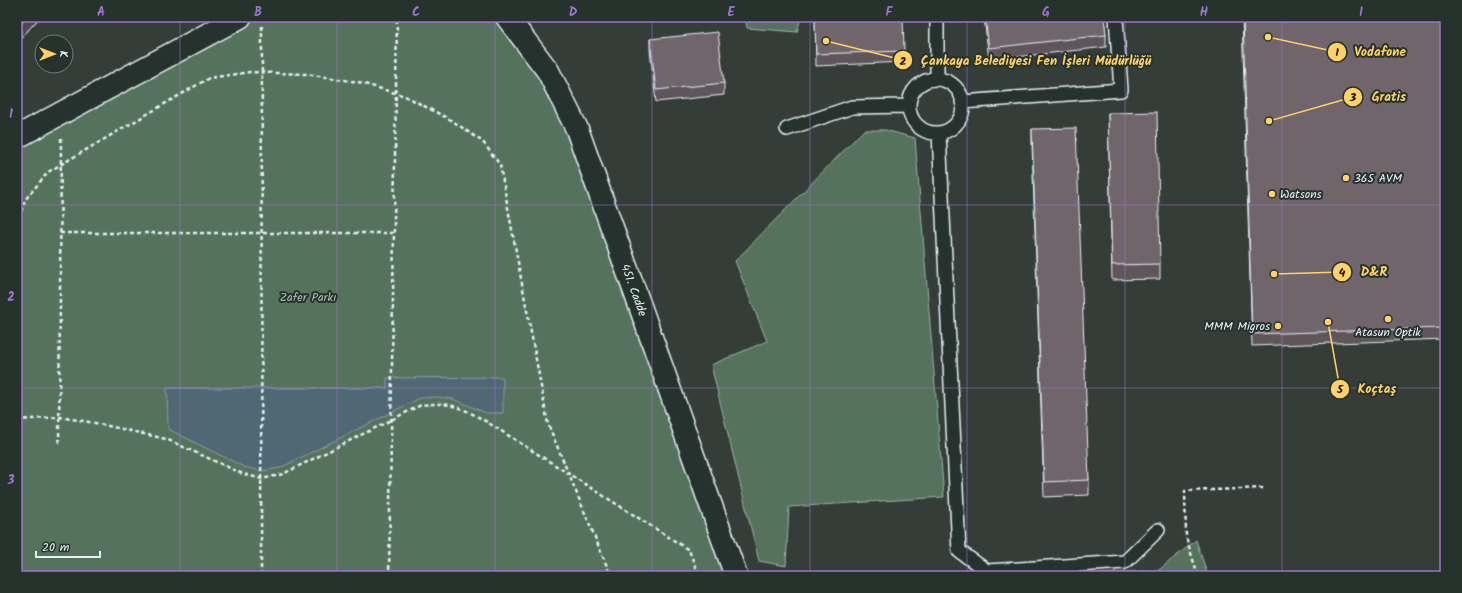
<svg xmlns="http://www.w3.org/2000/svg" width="1462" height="593" viewBox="0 0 1462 593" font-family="Kalam,sans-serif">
<rect width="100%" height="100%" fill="#353d39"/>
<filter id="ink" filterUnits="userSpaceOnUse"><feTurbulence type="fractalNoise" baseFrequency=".025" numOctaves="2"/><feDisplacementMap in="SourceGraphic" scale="8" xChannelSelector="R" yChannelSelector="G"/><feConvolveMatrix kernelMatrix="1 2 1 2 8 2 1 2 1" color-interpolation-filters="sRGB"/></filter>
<g filter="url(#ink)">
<path fill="#54725b" stroke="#9eb2aa" d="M240 17H507L548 71 736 576H17V137Z
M745 17H801L797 32 747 28Z
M864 130H885L915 138 944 497 789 507 786 566 759 561 711 365 767 341 735 261Z
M1196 540 1208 576H1067L1159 570Z"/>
<path fill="#4f6873" stroke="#8c9fa8" d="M503 377V413H486L453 399 436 397 420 398 280 468 262 471 244 467 168 429 167 388H387V378Z"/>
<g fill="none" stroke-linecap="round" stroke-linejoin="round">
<g stroke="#e8f1f8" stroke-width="16">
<path id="lane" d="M937 17V79
M909 106a27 27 0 1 1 54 0a27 27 0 1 1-54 0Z
M962 102 1121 90 1116 17
M787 129 852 107 909 106
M939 133 959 551 987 571 1125 562 1158 530"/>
</g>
<g stroke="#e8f1f8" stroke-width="25">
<path id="street" d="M17 137 240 17"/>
</g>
<g stroke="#e8f1f8" stroke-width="25">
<path id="secondary" d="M507 17 548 71 577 129 736 576"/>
</g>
<path stroke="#e8f1f8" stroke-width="2.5" stroke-dasharray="4 3" stroke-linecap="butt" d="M17 225 25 200 48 172 209 78 250 72 306 74 358 82 405 96 451 120 483 142 500 165 548 424 611 576
M60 233H394
M17 420 60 417 95 423 166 439 243 474 262 479 283 474 421 405C432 404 443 403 453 406 468 410 482 419 495 427L689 550 699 576
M59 443 61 138
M261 576 262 23
M389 576 397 17
M1198 576 1186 537 1185 491 1266 488"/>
<use href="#lane" stroke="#26332d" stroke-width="13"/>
<use href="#street" stroke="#26332d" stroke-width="22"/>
<use href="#secondary" stroke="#26332d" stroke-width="22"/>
</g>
<path fill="#5f575c" stroke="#e8f1f8" d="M17 17H40L21 38 17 34Z
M984 17H1104L1106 35V47L989 60Z
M1242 17H1445V339L1252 346Z
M815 20 904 51V62L816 66Z
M650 39 724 83V95L656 102 650 51Z
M1108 113 1160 264V279L1112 280Z
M1032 129 1089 480V495L1044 497 1032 144Z"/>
<path fill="#4e474b" stroke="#e8f1f8" d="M27 17H40L21 38V24Z"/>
<path fill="#6f656b" stroke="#e8f1f8" d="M17 17H27L21 24 17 20Z
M893 17H903L904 51 816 54 815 20Z
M985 17H1104L1106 35 989 48Z
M1243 17H1445V328L1252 334Z
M718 32 724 83 656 90 650 39Z
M1157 112 1160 264 1112 265 1108 113Z
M1076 128 1089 480 1044 482 1032 129Z"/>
</g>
<path fill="none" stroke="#a171d3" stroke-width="1" stroke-opacity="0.55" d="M180 17V576M337 17V576M495 17V576M652 17V576M810 17V576M967 17V576M1125 17V576M1282 17V576M17 205H1445M17 388H1445"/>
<g fill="#ffd166" stroke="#26332d" stroke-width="1.5">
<circle cx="1346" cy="178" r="4"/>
<circle cx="1272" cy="194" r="4"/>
<circle cx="1388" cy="319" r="4"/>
<circle cx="1278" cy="326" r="4"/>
</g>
<g text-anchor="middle" stroke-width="4" stroke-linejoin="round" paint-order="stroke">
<g font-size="12" fill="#e8f1f8" stroke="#26332d" text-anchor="start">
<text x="1354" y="182">365 AVM</text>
<text x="1280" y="198">Watsons</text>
<text x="1270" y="330" text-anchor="end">MMM Migros</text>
<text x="1388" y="336" text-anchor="middle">Atasun Optik</text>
</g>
<g font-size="12" fill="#e8f1f8" stroke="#26332d">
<text transform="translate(634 290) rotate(70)" y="4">451. Cadde</text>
</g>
<g font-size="12" fill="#adbeb9" stroke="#26332d">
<text x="308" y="301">Zafer Parkı</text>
</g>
</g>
<path fill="none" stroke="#ffd166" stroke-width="1.5" d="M1268 37L1337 52M826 41L903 60M1269 121L1353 97M1274 274L1342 272M1328 322L1340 389"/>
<g fill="#ffd166" stroke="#26332d" stroke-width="1.5">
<circle cx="1268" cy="37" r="4"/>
<circle cx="826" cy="41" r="4"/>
<circle cx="1269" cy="121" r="4"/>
<circle cx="1274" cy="274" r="4"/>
<circle cx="1328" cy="322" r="4"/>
<circle cx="1337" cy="52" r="10"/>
<circle cx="903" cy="60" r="10"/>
<circle cx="1353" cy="97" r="10"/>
<circle cx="1342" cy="272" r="10"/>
<circle cx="1340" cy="389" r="10"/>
</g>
<g font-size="12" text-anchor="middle" font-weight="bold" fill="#111">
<text x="1337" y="56">1</text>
<text x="903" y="65">2</text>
<text x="1353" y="101">3</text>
<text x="1342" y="276">4</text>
<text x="1340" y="393">5</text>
</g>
<g font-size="13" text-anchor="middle" font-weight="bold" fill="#ffd166" stroke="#26332d" stroke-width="4" stroke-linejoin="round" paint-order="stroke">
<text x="1380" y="56">Vodafone</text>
<text x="1036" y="65">Çankaya Belediyesi Fen İşleri Müdürlüğü</text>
<text x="1389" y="101">Gratis</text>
<text x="1374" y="276">D&amp;R</text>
<text x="1377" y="393">Koçtaş</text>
</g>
<rect width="1462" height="593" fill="none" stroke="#26332d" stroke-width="44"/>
<g transform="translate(54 54) rotate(90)"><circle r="19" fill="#26332d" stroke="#747f7e"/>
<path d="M0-3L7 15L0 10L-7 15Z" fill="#ffd166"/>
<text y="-6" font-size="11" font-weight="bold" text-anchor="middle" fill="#e8f1f8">K</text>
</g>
<path d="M36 551v6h64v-6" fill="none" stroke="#e8f1f8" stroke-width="2"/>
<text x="42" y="551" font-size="12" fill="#e8f1f8" stroke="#26332d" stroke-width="3" paint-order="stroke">20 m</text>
<rect x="22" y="22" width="1418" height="549" fill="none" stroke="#a171d3" stroke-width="1.5"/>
<g font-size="13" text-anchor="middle" font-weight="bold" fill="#a171d3">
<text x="101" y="16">A</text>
<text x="258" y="16">B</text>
<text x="416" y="16">C</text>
<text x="573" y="16">D</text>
<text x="731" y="16">E</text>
<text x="889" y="16">F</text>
<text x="1046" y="16">G</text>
<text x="1204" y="16">H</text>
<text x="1361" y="16">I</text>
<text x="11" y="118">1</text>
<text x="11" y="301">2</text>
<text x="11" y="484">3</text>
</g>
</svg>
